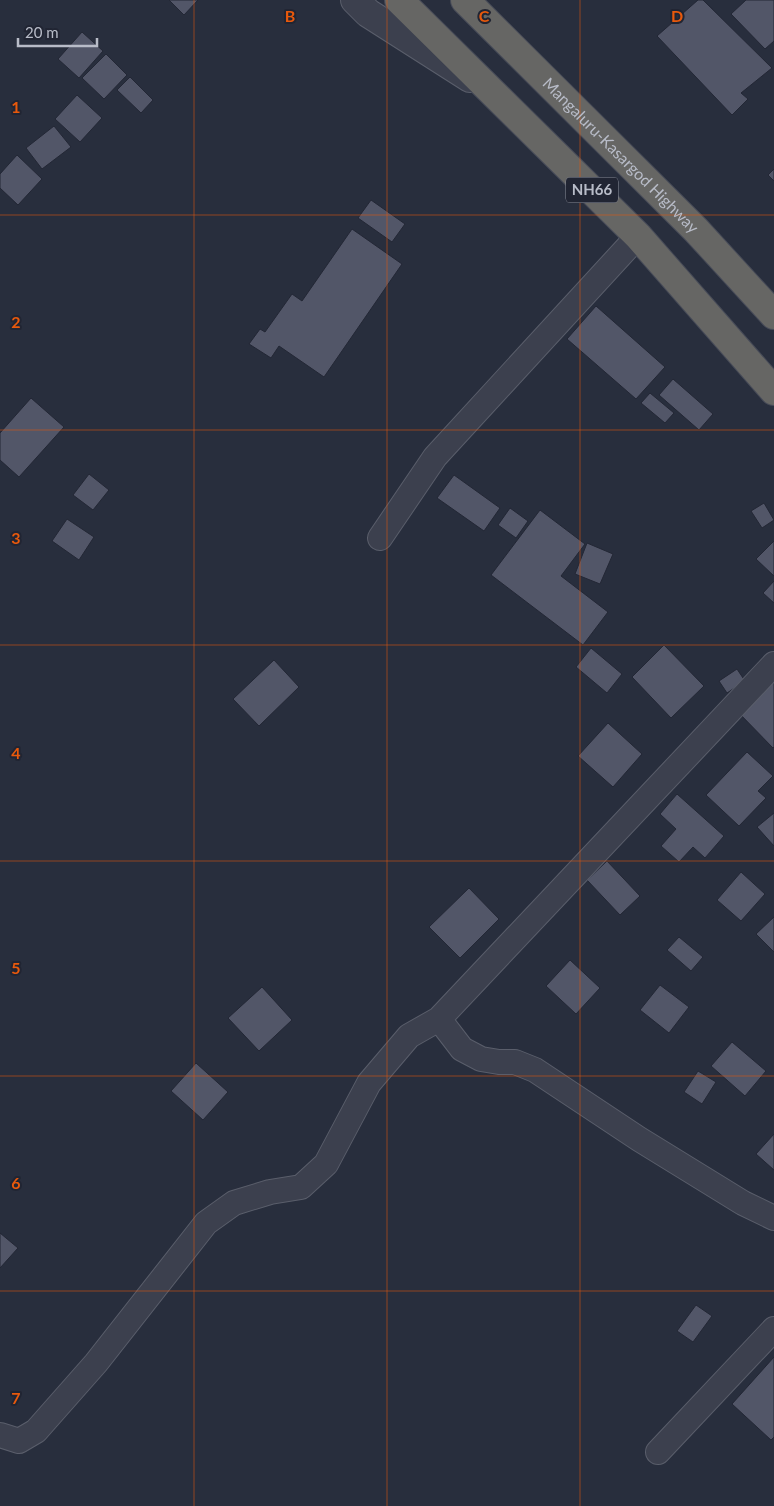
<svg xmlns="http://www.w3.org/2000/svg" width="774" height="1506" viewBox="0 0 774 1506" font-family="Lato,sans-serif">
<rect width="100%" height="100%" fill="#282e3d"/>
<path fill="#525668" stroke="#232735" d="M169 0H198L184 15Z
M698 0H703L772 68 741 93 748 99 732 115 657 36Z
M746 0H774V41L765 49 731 14Z
M82 32 103 51 79 78 58 59Z
M106 54 127 75 104 99 82 78Z
M130 77 153 100 141 113 117 90Z
M77 95 102 118 80 142 55 119Z
M54 126 71 147 42 169 26 148Z
M17 155 42 179 18 205 0 188V174Z
M774 169V181L768 175Z
M371 200 405 224 392 242 358 218Z
M352 229 402 264 324 377 279 346 271 358 249 344 260 329 265 332 292 294 302 301Z
M596 306 665 367 636 399 567 339Z
M673 379 713 414 699 430 659 395Z
M650 393 674 413 665 423 641 403Z
M31 398 64 427 19 477 0 460V433Z
M89 474 109 490 93 510 73 495Z
M454 475 500 508 484 531 437 498Z
M764 503 774 520 762 528 751 511Z
M510 508 528 521 516 538 498 525Z
M540 510 585 544 561 576 608 612 583 645 491 575Z
M67 519 94 537 79 560 52 541Z
M774 541V576L756 559Z
M587 543 613 554 600 584 575 574Z
M774 581V603L763 593Z
M664 645 704 686 671 718 632 677Z
M591 648 622 674 607 693 576 667Z
M274 660 299 687 259 726 233 699Z
M737 669 745 681 727 693 719 681Z
M774 675V747L773 748 737 711Z
M608 723 642 754 613 787 578 756Z
M747 752 773 776 758 791 766 798 739 826 706 795Z
M677 794 724 836 705 858 693 847 679 862 661 846 676 829 660 814Z
M774 813V846L757 827Z
M607 861 640 896 620 915 587 880Z
M741 872 765 894 741 921 717 900Z
M469 888 499 919 460 958 429 927Z
M774 917V952L756 934Z
M679 937 703 957 691 971 667 950Z
M570 960 600 988 576 1014 546 986Z
M660 985 689 1007 669 1033 640 1010Z
M262 987 292 1020 259 1051 228 1018Z
M732 1042 766 1071 745 1096 711 1066Z
M196 1063 228 1092 203 1120 171 1091Z
M698 1071 716 1082 702 1104 684 1092Z
M774 1134V1170L756 1154Z
M0 1233 18 1248 0 1268Z
M696 1305 712 1316 693 1342 677 1331Z
M774 1357V1437L771 1440 732 1404Z"/>
<g fill="none" stroke-linecap="round" stroke-linejoin="round">
<g stroke="#5a5e6b" stroke-width="26">
<path id="minor" d="M380 538 435 457 638 236
M439 1019 462 1049 481 1059 499 1062H515L535 1070 639 1139 743 1203 774 1218
M0 1435 19 1441 36 1431 96 1363 206 1223 234 1203 270 1192 301 1187 326 1164 369 1083 409 1036 439 1019 774 664
M658 1452 774 1329"/>
</g>
<g stroke="#5a5e6b" stroke-width="30">
<path id="tertiary" d="M355 0 368 13 470 78"/>
</g>
<g stroke="#474b58" stroke-width="30">
<g id="trunk">
<path d="M399 0 638 236 774 391"/>
<path id="s1" d="M465 0 696 230 774 315"/>
</g>
</g>
<use href="#minor" stroke="#3c404e" stroke-width="24"/>
<use href="#tertiary" stroke="#3c404e" stroke-width="28"/>
<use href="#trunk" stroke="#666664" stroke-width="28"/>
</g>
<path fill="none" stroke="#e8590c" stroke-width="1" stroke-opacity="0.55" d="M194 0V1506M387 0V1506M580 0V1506M0 215H774M0 430H774M0 645H774M0 861H774M0 1076H774M0 1291H774"/>
<g text-anchor="middle" stroke-width="4" stroke-linejoin="round" paint-order="stroke">
<rect fill="#212533" stroke="#8b8f9b" stroke-width="1" x="566" y="177.5" width="52" height="25" rx="4"/>
<g font-size="15" font-weight="bold" fill="#b8bcc8">
<text x="592" y="195">NH66</text>
</g>
<g font-size="16" fill="#b8bcc8" stroke="#212533">
<text dy="6" stroke="none"><textPath href="#s1" startOffset="220">Mangaluru-Kasargod Highway</textPath></text>
</g>
</g>
<g font-size="16" text-anchor="middle" font-weight="bold" fill="#e8590c" stroke="#212533" stroke-width="4" stroke-linejoin="round" paint-order="stroke">
<text x="290" y="22">B</text>
<text x="484" y="22">C</text>
<text x="677" y="22">D</text>
<text x="16" y="113">1</text>
<text x="16" y="328">2</text>
<text x="16" y="544">3</text>
<text x="16" y="759">4</text>
<text x="16" y="974">5</text>
<text x="16" y="1189">6</text>
<text x="16" y="1404">7</text>
</g>
<path d="M18 38v8h79v-8" fill="none" stroke="#b8bcc8" stroke-width="2.5"/>
<text x="25" y="38" font-size="15" fill="#b8bcc8" stroke="#212533" stroke-width="4" paint-order="stroke">20 m</text>
</svg>
